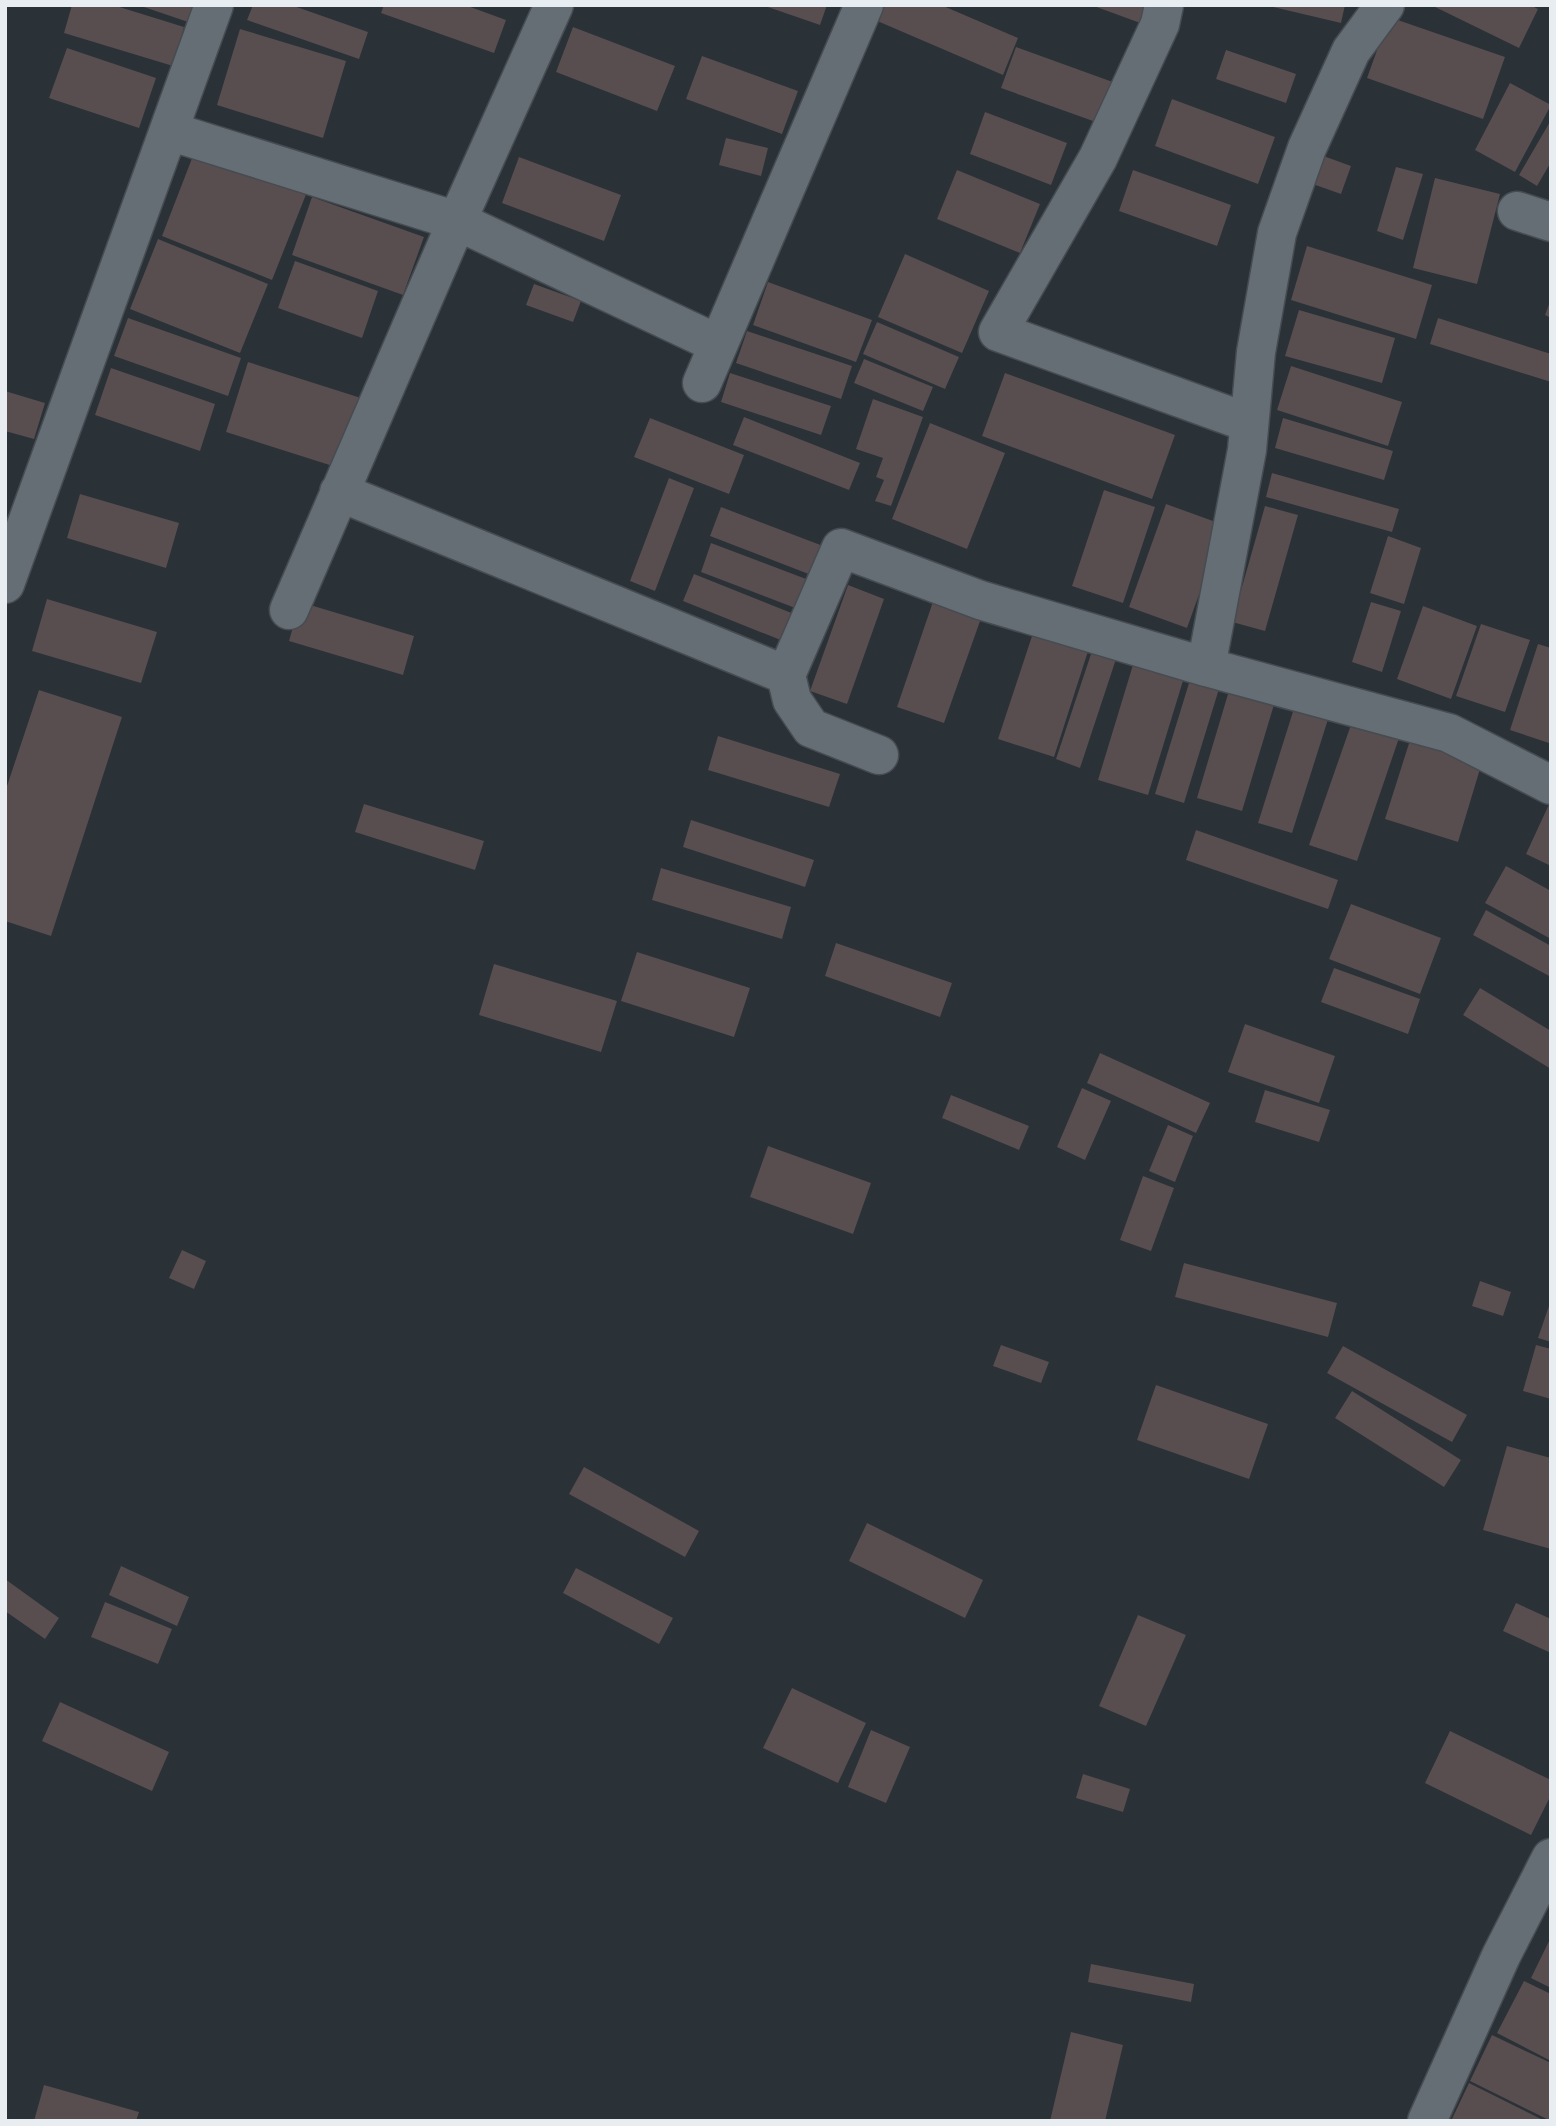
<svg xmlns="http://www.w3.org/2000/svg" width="1556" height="2126" viewBox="0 0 1556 2126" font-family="Jost,sans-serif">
<rect width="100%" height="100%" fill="#2a3137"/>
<path fill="#584d4f" d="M72 5H113L184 27 173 66 64 33Z
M138 5H197L191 23Z
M253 5H291L368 32 359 59 247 20Z
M384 5H465L506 20 494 53 381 13Z
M762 5H827L820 25Z
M874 5H941L1018 38 1003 75 868 17Z
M1091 5H1150L1143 24Z
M1265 5H1345L1341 23Z
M1431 5H1530L1538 9 1519 48Z
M1389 17 1505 57 1483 119 1367 78Z
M573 27 675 66 657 111 556 72Z
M240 29 346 61 323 138 217 105Z
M1016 47 1121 85 1107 126 1001 88Z
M67 48 156 78 139 128 49 98Z
M1226 50 1296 74 1286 103 1216 79Z
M702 56 798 91 782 134 686 99Z
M1510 83 1551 105 1515 172 1475 150Z
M1172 99 1275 137 1258 184 1155 146Z
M985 112 1067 143 1051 185 970 154Z
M1551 120V162L1537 186 1519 175Z
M726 138 768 148 761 176 719 165Z
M196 148 307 192 272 280 162 236Z
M1318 154 1351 166 1341 194 1307 182Z
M519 157 621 195 604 241 502 203Z
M1396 167 1423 174 1403 240 1377 231Z
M957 170 1040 204 1020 253 937 219Z
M1133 170 1231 205 1217 246 1119 211Z
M1435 178 1500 194 1477 284 1413 268Z
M312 197 424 237 403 295 292 255Z
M158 239 268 284 240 353 130 309Z
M1307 246 1432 285 1416 339 1291 300Z
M905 254 989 291 962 353 878 317Z
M295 261 378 291 362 338 278 308Z
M768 282 872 320 856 362 753 325Z
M534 284 581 301 573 322 526 305Z
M1551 299V318L1545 315Z
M1299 310 1395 338 1382 383 1285 356Z
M128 318 241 358 228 396 114 356Z
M1438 318 1551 354V382L1430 344Z
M877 322 959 357 945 389 863 354Z
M747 331 852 366 841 399 736 363Z
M864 359 933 387 923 411 854 383Z
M248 362 361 398 339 468 226 432Z
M1291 366 1402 402 1388 446 1277 410Z
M111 368 215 404 200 451 95 415Z
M730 373 831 406 821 435 721 402Z
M1005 373 1175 435 1152 499 982 436Z
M5 391 45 403 34 439 5 431Z
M873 399 923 417 891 506 875 501 884 480 876 477 883 458 856 449Z
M744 417 860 463 849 490 733 445Z
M650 418 744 455 729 494 634 457Z
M1283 418 1393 451 1384 480 1275 448Z
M930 423 1005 453 967 549 892 519Z
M1272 473 1399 509 1392 532 1266 497Z
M669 478 694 488 655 591 630 581Z
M1104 490 1155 507 1123 603 1072 586Z
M80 494 179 523 166 568 67 538Z
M1166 504 1224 525 1187 628 1129 607Z
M1265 506 1298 515 1265 631 1232 622Z
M721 507 831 549 819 578 710 536Z
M1388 536 1421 548 1404 604 1370 593Z
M711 543 814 582 803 611 701 572Z
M694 574 804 618 793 645 683 601Z
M848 585 884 599 847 704 810 691Z
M937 590 985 607 944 723 897 707Z
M47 599 157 632 141 683 32 651Z
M300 602 414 636 403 675 289 641Z
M1371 602 1401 611 1382 672 1352 662Z
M1423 606 1477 626 1451 699 1397 679Z
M1036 624 1091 642 1054 757 998 739Z
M1481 624 1530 640 1505 712 1456 696Z
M1097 636 1121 644 1080 768 1056 759Z
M1538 644 1551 648 1549 743 1510 730Z
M1136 655 1186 671 1148 795 1098 780Z
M1193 670 1222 679 1184 803 1155 794Z
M1231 684 1276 698 1242 811 1197 798Z
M39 690 122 717 51 936 5 921V792Z
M1296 702 1330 713 1292 833 1258 823Z
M1353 719 1400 735 1357 861 1309 845Z
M718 736 840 774 829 807 708 770Z
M1411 737 1483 759 1458 842 1385 819Z
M1551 800V866L1526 854Z
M364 804 484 841 475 870 355 832Z
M691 820 814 860 805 887 683 847Z
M1196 830 1338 880 1328 909 1186 860Z
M1506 866 1551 891V939L1485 903Z
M661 868 791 907 782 939 652 900Z
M1351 904 1441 938 1420 994 1329 959Z
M1486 910 1551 946V977L1473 935Z
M836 943 952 983 940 1017 825 976Z
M637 952 750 988 734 1037 621 1001Z
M494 964 617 1001 601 1052 479 1015Z
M1334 968 1420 999 1408 1034 1321 1002Z
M1480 988 1551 1031V1069L1463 1015Z
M1245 1024 1335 1056 1319 1103 1228 1072Z
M1100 1053 1210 1103 1196 1133 1087 1083Z
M1082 1088 1111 1101 1085 1160 1057 1147Z
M1265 1090 1330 1110 1319 1142 1255 1122Z
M951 1095 1029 1126 1019 1150 942 1118Z
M1168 1125 1193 1136 1175 1182 1149 1171Z
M768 1146 871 1183 853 1234 750 1197Z
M1143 1176 1174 1188 1151 1251 1120 1240Z
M182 1250 206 1261 194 1289 169 1278Z
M1184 1263 1337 1303 1328 1337 1175 1297Z
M1480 1281 1511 1292 1503 1316 1472 1306Z
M1551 1300V1342L1538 1338Z
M1001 1345 1049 1362 1041 1383 993 1366Z
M1536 1345 1551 1349V1399L1523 1391Z
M1343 1346 1467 1415 1452 1442 1327 1373Z
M1156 1385 1268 1424 1249 1479 1137 1440Z
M1352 1391 1461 1460 1444 1487 1335 1418Z
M1507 1446 1551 1458V1549L1483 1530Z
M584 1467 699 1531 685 1557 569 1494Z
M867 1523 983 1580 965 1618 849 1561Z
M121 1566 189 1597 177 1626 109 1595Z
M576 1568 673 1618 659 1644 563 1593Z
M5 1579 59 1618 45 1639 5 1611Z
M105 1602 172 1629 158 1664 91 1637Z
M1516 1603 1551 1619V1653L1503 1631Z
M1138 1615 1186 1635 1146 1726 1099 1706Z
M792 1688 866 1723 838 1783 763 1748Z
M60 1702 169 1752 152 1791 42 1741Z
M871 1730 910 1747 886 1803 848 1787Z
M1450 1731 1551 1780V1795L1531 1835 1425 1783Z
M1083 1774 1130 1789 1123 1812 1076 1798Z
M1551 1937V1988L1531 1978Z
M1091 1964 1194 1984 1191 2002 1088 1982Z
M1524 1981 1551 1994V2061L1497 2033Z
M1071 2032 1123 2045 1105 2121H1050Z
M1492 2035 1551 2063V2121L1470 2081Z
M1469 2083 1545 2121H1451Z
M44 2085 139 2112 136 2121H34Z"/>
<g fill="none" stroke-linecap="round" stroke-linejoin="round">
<g stroke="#464c51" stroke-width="41">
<path id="minor" d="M1164 5 1160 24 1098 158 998 332 1249 423
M169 131 457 221 718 344
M1517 211 1551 222
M702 383 864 5
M339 492 786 675 792 700 811 728 879 755
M5 584 214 5
M289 610 457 221 554 5
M1206 667 1247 450 1256 352 1277 233 1307 148 1351 51 1385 5
M786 675 841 548 980 600 1206 667 1449 733 1551 785
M1427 2121 1501 1956 1551 1858"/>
</g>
<use href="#minor" stroke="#666e75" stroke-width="38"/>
</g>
<rect width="1556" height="2126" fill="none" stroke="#e8edf1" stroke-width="14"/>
</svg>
